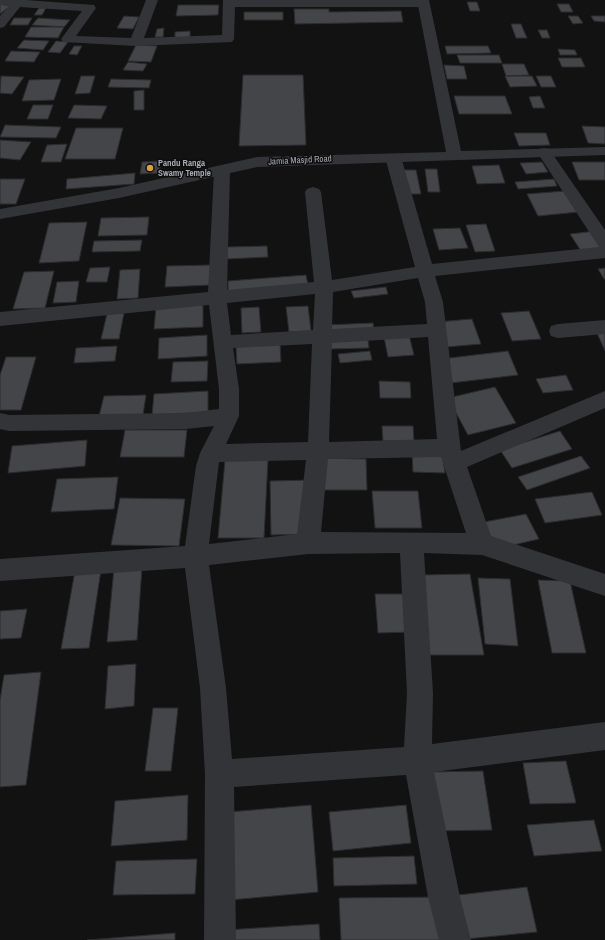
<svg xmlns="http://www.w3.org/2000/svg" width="605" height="940" viewBox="0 0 605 940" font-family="'Archivo Narrow',sans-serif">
<rect width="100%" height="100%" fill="#121213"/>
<path fill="#444548" stroke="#2c2c2f" d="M467 2H477L480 11H470Z
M0 4 10 6 0 14Z
M557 4H569L573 12H561Z
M178 5H219L218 15 176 16Z
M39 8H46L42 15H34Z
M294 9H329V12L401 11 403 22 295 24Z
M244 12H283V20H244Z
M124 16 139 17 133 29 117 28Z
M568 16H578L583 23 573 24Z
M591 16H605V22L594 21Z
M14 18H32L28 25H10Z
M38 18 70 20 64 27 32 25Z
M511 24H521L527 38H516Z
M31 27H64L58 38 25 37Z
M164 28 163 37H155L157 29Z
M538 30H547L550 38H542Z
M190 31V40H175V32Z
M24 40 49 41 43 50 17 48Z
M56 41 68 42 60 53 48 52Z
M136 45 157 46 151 62 128 61Z
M74 46H82L77 55 69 54Z
M445 46H488L491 53 447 54Z
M558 49 575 50 577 55H560Z
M11 51 40 52 34 62 5 61Z
M457 55H499L502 63H460Z
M558 58H581L585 67H562Z
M128 62 147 64 143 71 123 70Z
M502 64H524L529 75 506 76Z
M444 65 464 66 467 79H447Z
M243 75H303L306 145 239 146Z
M1 76 24 77 12 94 0 93Z
M81 76H95L90 93 75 94Z
M505 76H532L537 86 510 87Z
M536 76H551L556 87H541Z
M61 79 54 100 22 101 29 80Z
M111 79 151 80 149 88 108 87Z
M144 90V110H134V91Z
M454 96H505L512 114H459Z
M540 96 545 108H533L529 97Z
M33 105H53L48 119H27Z
M74 105 107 106 101 119 68 118Z
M5 125 61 127 56 138 0 137Z
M582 126 605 127V144L588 143Z
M76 128H123L115 159H65Z
M514 133H546L550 145 519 146Z
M0 140 31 142 20 160 0 158Z
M67 144 61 162H41L47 145Z
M161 161 160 173 140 174 142 162Z
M542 162 548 172 526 174 520 163Z
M572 162H605V180H579Z
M499 165 505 183 477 184 472 166Z
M425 169H437L440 192H428Z
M401 170H416L421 194H406Z
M135 173 134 184 66 189 67 179Z
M0 179H25L16 204H0Z
M554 179 557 186 518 189 515 182Z
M565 191 578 212 538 216 527 194Z
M149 217 147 235 98 236 101 218Z
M87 222 79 261 39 263 49 223Z
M486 224 495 251 475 252 466 225Z
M460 228 468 248 439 250 433 229Z
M596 231 605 248 581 251 570 234Z
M142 240 140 251 92 252 94 241Z
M267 246 268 257 227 259V247Z
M211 265 210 285 165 287 167 266Z
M110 267 107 282H86L90 268Z
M605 268V279H604L598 269Z
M140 269 138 298 117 299 120 270Z
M54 271 45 308 13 309 24 272Z
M306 275 308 285 228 291V281Z
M79 281 76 302 53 303 57 282Z
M386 287 388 294 354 298 351 291Z
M203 305V327L154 329 156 307Z
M308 306 311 331 289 332 286 307Z
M259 307 261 332 242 333 241 308Z
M529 311 541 339 512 341 501 313Z
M124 313 119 339H101L107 314Z
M472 319 481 344 446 347 437 322Z
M373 323 374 330 327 332 326 325Z
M597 333H605V351Z
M207 335V356L158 359 159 338Z
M409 335 414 355 388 357 384 337Z
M368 340 369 348 330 349V341Z
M280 344 281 362 237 364 236 347Z
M117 346 115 361 74 363 76 348Z
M370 351 372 360 340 363 338 354Z
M508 351 518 375 451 383 441 359Z
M6 357H36L21 410H0V375Z
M208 361 207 381 171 382 173 362Z
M566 375 573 390 543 393 536 379Z
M379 381 410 382 411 398H380Z
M495 387 516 423 468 435 448 398Z
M208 391V412L152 415 154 394Z
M146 395 143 415 99 416 104 396Z
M382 426H413L414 441H383Z
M125 430H187L184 457H120Z
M560 431 572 449 512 468 500 450Z
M87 440 85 466 8 473 12 446Z
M412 452H442L445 473 413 472Z
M581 456 590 468 527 490 518 477Z
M319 458 366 459 367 490H319Z
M225 460H268L264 538H218Z
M118 477 114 509 51 512 57 479Z
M314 480 317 534 271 535 270 481Z
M372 491H418L422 528H375Z
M592 492 602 515 545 523 535 499Z
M120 498 185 499 179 546 111 545Z
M526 514 539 539 496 549 484 522Z
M142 567 137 640 107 642 114 568Z
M101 570 89 648 61 649 75 571Z
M470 574 484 655H429L420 575Z
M478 578 510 579 518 646 485 644Z
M538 580 570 581 586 653H552Z
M375 594H405L410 632 378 633Z
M27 609 21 638 0 639V611Z
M136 664 134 706 105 709 108 666Z
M41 672 26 785 0 787V700L4 675Z
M153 708H178L171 771H145Z
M566 761 576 803 530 804 523 763Z
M483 771 492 830 434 831 428 772Z
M188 795 187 840 111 846 115 801Z
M311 805 318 892 230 900 229 812Z
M406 805 411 843 333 851 329 812Z
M594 820 602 851 534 856 527 825Z
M414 856 417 884 334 886 333 858Z
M197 859 195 894 113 895 116 861Z
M527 887 537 932 466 939 458 895Z
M440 897 445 940H341L339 898Z
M319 924 320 940H226V930Z
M175 933V940H87Z"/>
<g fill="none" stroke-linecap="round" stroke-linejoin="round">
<path fill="#333438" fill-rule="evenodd" d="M0 0H26L94 5 96 8 76 36 131 38 146 0H158L144 38 222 35 223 0H425L429 3 423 7H235L234 39 232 42 136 46 63 42 61 39 82 11 20 7 4 27 0 28V16L9 6 0 5Z
M544 148 549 149 605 230V258L435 276 443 302 461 451 605 391V408L467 467 491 536 605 574V596L482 555 424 553 433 693 432 744 605 722V750L434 772 460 897 471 940H439L428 897 406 775 234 787 236 940H204L205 774 200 688 185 568 0 581V559L185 546 196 466 200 453 214 426 186 429 9 431 0 429V413L9 415 186 413 219 409V389L209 305 0 326V312L208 292 214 171 217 168H227L230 171 227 290 314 282 305 192 307 189 313 187 319 189 321 192 332 280 415 267 385 157 388 154H398L401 157 432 264 599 247 537 152 539 149ZM418 278 425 302 427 324 332 329 333 292ZM315 294 313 330 231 335 227 303ZM428 337 437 439 329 442 332 343ZM312 344 308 442 226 444 239 416V389L233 348ZM441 457 466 533 321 532 328 459ZM306 460 297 534 209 544 219 462ZM400 553 407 693 404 747 232 759 226 688 209 565 308 554Z
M605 320V334L558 338 551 336 549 331 551 326 558 324Z"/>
<path fill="#333438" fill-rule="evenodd" d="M417 0H429L461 151 605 147V155L257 167 119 198 0 219V209L119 188 257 157 446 152Z"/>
</g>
<circle fill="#d9a044" stroke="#0d0d0e" stroke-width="1.5" cx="150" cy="168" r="4"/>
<g text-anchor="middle" stroke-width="3" stroke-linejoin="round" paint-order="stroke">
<g font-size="9" fill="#a5aab2" stroke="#0d0d0e">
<text transform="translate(300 160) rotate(-3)" y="3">Jamia Masjid Road</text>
</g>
<g font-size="9" font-weight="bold" fill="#a5aab2" stroke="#0d0d0e" text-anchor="start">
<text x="158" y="166">Pandu Ranga<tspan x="158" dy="10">Swamy Temple</tspan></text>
</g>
</g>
</svg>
